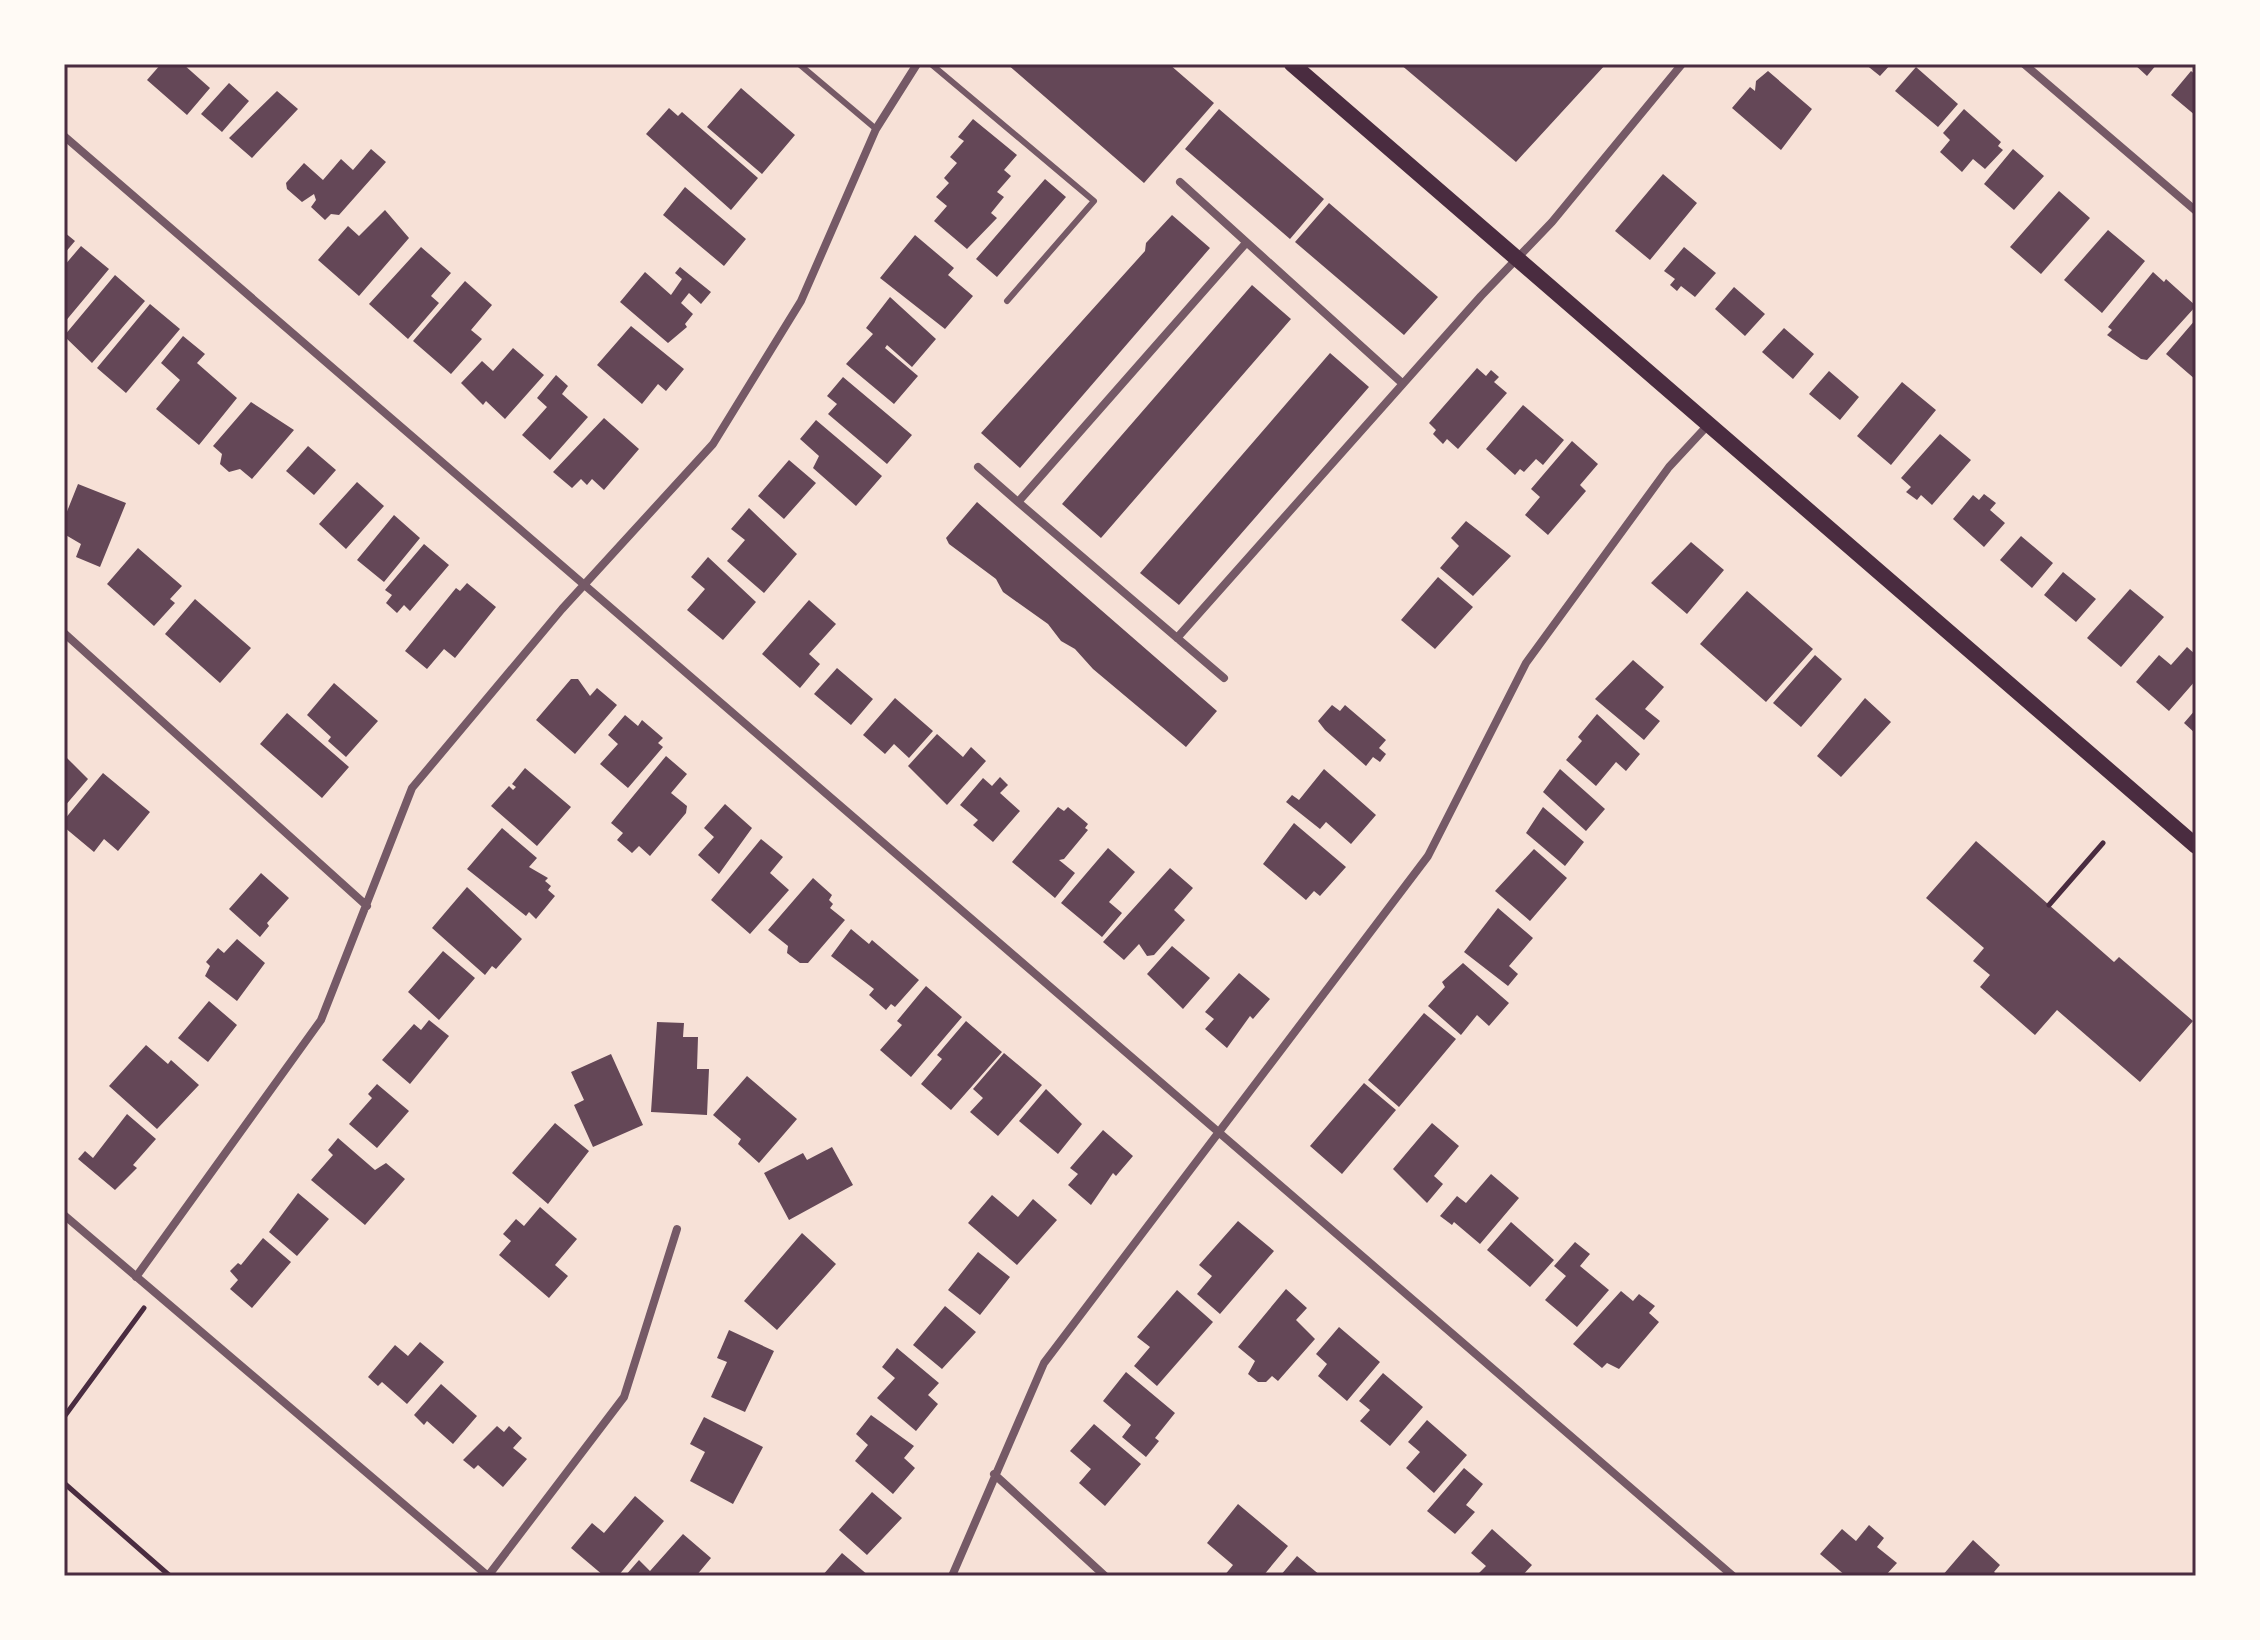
<svg xmlns="http://www.w3.org/2000/svg" width="2260" height="1640" viewBox="0 0 2260 1640" font-family="'Noto Serif',serif">
<rect width="100%" height="100%" fill="#f7e1d7"/>
<path fill="#644757" d="M161 64H183L210 88 187 115 147 80Z
M1007 64H1169L1214 103 1144 183Z
M1400 64H1606L1516 162Z
M1865 64H1891L1880 76Z
M2134 64H2157L2147 76Z
M1916 67 1958 104 1938 127 1895 91Z
M1768 71 1812 109 1781 150 1732 108 1750 87 1755 91 1756 81Z
M2191 71 2196 75V116L2171 95Z
M229 83 249 101 222 132 201 114Z
M741 88 795 135 762 174 707 127Z
M277 91 298 109 252 158 229 138Z
M669 108 678 116 682 112 758 178 731 210 646 134Z
M1219 109 1324 199 1290 239 1185 149Z
M1964 109 2001 142 1998 146 2003 150 1985 169 1973 159 1962 172 1940 152 1950 140 1943 133Z
M973 119 1017 155 1004 170 1011 176 997 192 1004 197 991 213 997 218 967 249 934 221 947 206 936 197 949 183 944 178 957 163 950 157 964 141 958 137Z
M371 149 386 162 339 215 331 214 325 220 311 207 316 200 314 194 302 202 287 189 286 183 304 163 323 180 341 159 353 170Z
M2013 149 2044 176 2014 210 1984 184Z
M1663 174 1697 203 1650 260 1615 231Z
M1045 179 1066 197 997 277 976 259Z
M685 187 746 239 724 266 663 215Z
M2059 191 2090 218 2041 274 2010 247Z
M1329 203 1438 297 1404 335 1295 242Z
M385 210 409 238 359 296 318 260 348 226 359 236Z
M1172 215 1210 248 1020 468 981 433 1145 251 1146 243Z
M2108 230 2145 261 2102 313 2064 280Z
M64 232 75 241 64 254Z
M915 235 954 268 948 275 973 296 945 329 880 278Z
M81 246 109 269 64 323V266Z
M421 247 451 273 431 296 439 303 408 339 369 304Z
M1684 247 1716 273 1695 297 1681 286 1677 291 1670 285 1675 279 1664 271Z
M680 267 711 292 701 304 689 293 681 303 693 314 685 324 687 327 668 343 620 302 645 272 671 295 682 279 675 273Z
M2153 272 2164 282 2166 279 2196 306 2147 360 2141 359 2107 335 2112 330 2108 327Z
M115 275 145 301 92 363 64 336Z
M465 281 492 305 471 330 482 339 451 374 413 341Z
M1252 285 1291 319 1101 538 1062 504Z
M1734 287 1765 314 1745 336 1715 309Z
M890 297 936 339 912 367 887 345 885 348 918 376 894 404 846 364 873 334 866 328Z
M150 304 180 329 126 393 97 368Z
M2196 319V380L2166 354Z
M631 326 684 369 666 391 658 384 642 404 597 365Z
M1784 328 1814 354 1793 379 1762 352Z
M183 336 205 354 197 363 237 398 199 445 156 409 180 380 161 363Z
M513 348 544 375 505 419 486 401 483 405 461 383 482 361 493 371Z
M1330 353 1369 387 1179 605 1140 573Z
M1477 368 1486 376 1491 370 1499 377 1494 382 1507 393 1458 449 1447 439 1443 444 1433 434 1436 430 1429 423Z
M1829 371 1859 397 1840 420 1809 394Z
M556 375 568 386 562 394 588 417 550 460 522 435 547 407 537 398Z
M843 377 912 435 887 464 828 414 837 404 827 396Z
M1902 382 1936 410 1891 465 1857 436Z
M251 402 294 430 252 479 240 469 229 472 220 464 222 454 213 446Z
M1523 405 1564 440 1543 465 1536 459 1524 472 1520 469 1515 475 1486 449Z
M604 418 639 449 604 490 592 479 587 485 581 479 572 488 553 472Z
M816 420 882 476 856 506 813 468 819 456 800 439Z
M1940 434 1971 460 1932 505 1921 495 1917 500 1906 492 1911 487 1901 478Z
M1572 441 1598 464 1580 485 1586 491 1548 535 1525 515 1540 497 1531 489Z
M308 446 336 470 314 495 286 471Z
M789 460 816 483 784 519 758 496Z
M357 482 384 506 346 549 319 524Z
M78 484 126 503 100 567 76 557 81 544 64 534V519Z
M1984 494 1996 503 1990 510 2005 523 1984 547 1953 519 1973 495 1979 500Z
M977 502 1217 711 1186 747 1093 669 1075 649 1061 641 1048 624 1003 592 996 579 949 544 946 538Z
M749 508 797 554 764 593 727 561 745 540 731 529Z
M394 515 420 538 384 582 357 560Z
M1466 521 1511 556 1473 596 1440 568 1459 546 1451 538Z
M2021 536 2053 563 2032 588 2000 560Z
M1691 542 1724 570 1687 614 1651 583Z
M424 544 449 565 410 611 404 605 397 613 386 603 392 595 385 590Z
M138 548 182 586 170 599 175 603 154 626 107 584Z
M708 557 756 602 723 640 687 610 705 589 691 577Z
M2063 572 2096 599 2076 622 2044 595Z
M1438 577 1473 607 1435 649 1401 620Z
M467 583 496 607 455 658 444 649 427 669 405 651 456 588 460 591Z
M2130 589 2164 617 2121 667 2087 638Z
M1747 591 1813 649 1766 702 1700 644Z
M195 599 251 648 220 683 165 634Z
M809 600 836 624 809 654 820 664 800 688 762 654Z
M2187 647 2196 655V680L2169 711 2136 682 2159 655 2171 665Z
M1815 655 1842 679 1801 727 1773 703Z
M1633 660 1664 687 1645 709 1660 721 1644 740 1595 699Z
M837 668 873 699 851 725 814 694Z
M571 679H578L590 696 597 688 617 705 575 754 536 720Z
M334 683 378 721 346 757 328 741 331 737 307 715Z
M895 698 933 731 909 758 894 744 885 754 863 735Z
M1865 698 1891 722 1841 777 1817 756Z
M1332 705 1340 711 1345 705 1386 740 1379 748 1386 754 1380 762 1373 757 1366 766 1325 730 1318 721Z
M2196 709V734L2184 723Z
M287 713 349 767 322 798 260 744Z
M1597 714 1640 754 1626 771 1616 762 1596 786 1566 760 1582 741 1578 737Z
M625 715 638 726 642 720 663 738 658 743 663 747 628 788 600 764 618 744 608 735Z
M937 734 963 757 971 747 986 761 947 805 908 766Z
M64 755 88 779 64 807Z
M666 756 687 774 671 793 687 806 686 813 650 856 639 846 632 853 617 840 623 833 611 823Z
M525 768 571 807 537 846 491 806 509 786 513 790 516 787 512 784Z
M1324 769 1376 815 1351 844 1326 822 1320 829 1286 802 1292 795 1299 800Z
M1560 769 1605 809 1586 831 1543 792Z
M103 773 150 812 118 851 104 839 94 852 64 827V820Z
M1000 777 1008 785 1000 793 1020 811 993 842 973 825 978 820 960 805 983 778 992 786Z
M725 804 752 828 719 874 698 855 714 837 704 828Z
M1058 807 1064 811 1068 807 1088 824 1085 828 1088 830 1064 859 1059 860 1075 873 1055 898 1012 862Z
M1543 807 1584 842 1565 866 1526 833Z
M1294 823 1346 867 1320 896 1314 891 1306 900 1263 864Z
M502 828 537 858 529 867 548 878 545 881 551 886 548 890 555 896 536 919 529 912 526 916 467 869Z
M761 839 783 857 770 873 789 890 750 934 711 900Z
M1976 841 2114 962 2119 957 2193 1021 2140 1082 2057 1010 2035 1035 1980 987 1990 975 1973 961 1984 948 1926 898Z
M1108 848 1135 872 1109 902 1122 913 1102 937 1061 903Z
M1534 849 1567 878 1530 921 1495 891Z
M1170 868 1193 888 1174 910 1185 920 1154 955 1147 956 1139 944 1124 960 1103 942Z
M261 873 289 898 267 923 269 926 260 937 229 909Z
M813 878 832 895 829 900 833 904 830 908 845 920 808 963H800L787 953 788 946 768 930Z
M467 887 522 939 496 969 492 966 485 975 432 928Z
M1498 908 1533 938 1509 966 1518 974 1508 986 1464 952Z
M851 929 869 944 872 940 919 980 895 1007 891 1004 886 1010 869 995 874 989 831 956Z
M237 939 265 963 237 1001 205 976 210 966 206 962 218 948 224 953Z
M1172 946 1210 978 1183 1009 1147 974Z
M443 951 475 978 439 1020 408 992Z
M1463 963 1509 1003 1489 1026 1477 1015 1461 1035 1428 1006 1445 987 1442 982Z
M1239 973 1270 999 1253 1019 1250 1016 1227 1048 1205 1029 1214 1019 1205 1012Z
M926 986 962 1017 911 1077 880 1050 902 1025 897 1021Z
M209 1001 237 1025 208 1062 178 1038Z
M1424 1013 1456 1039 1399 1107 1368 1080Z
M429 1020 449 1036 410 1084 382 1060 414 1024 421 1030Z
M966 1021 1002 1052 951 1110 921 1084 942 1059 937 1055Z
M657 1022 684 1023 683 1037H698L697 1069H709L707 1115 651 1112Z
M146 1045 168 1064 171 1060 199 1085 157 1129 109 1086Z
M1004 1053 1042 1085 998 1136 970 1112 983 1098 973 1089Z
M611 1054 643 1125 593 1147 574 1105 584 1100 571 1072Z
M747 1076 797 1119 759 1163 738 1144 741 1139 713 1115Z
M1364 1083 1396 1110 1342 1174 1310 1146Z
M377 1084 409 1111 377 1148 349 1124 372 1098 368 1094Z
M1046 1089 1082 1124 1058 1154 1019 1121Z
M127 1114 156 1139 133 1165 137 1168 115 1190 78 1159 85 1151 93 1158Z
M555 1123 589 1151 548 1204 512 1173Z
M1432 1123 1459 1146 1434 1176 1443 1184 1427 1203 1393 1169Z
M1103 1130 1133 1156 1116 1176 1113 1173 1091 1205 1068 1185 1078 1174 1070 1168Z
M338 1138 375 1170 386 1163 405 1179 365 1225 311 1180 333 1155 328 1150Z
M832 1147 853 1185 789 1220 764 1173 803 1153 807 1160Z
M1491 1174 1519 1198 1480 1244 1454 1222 1452 1225 1440 1216 1457 1196 1466 1203Z
M298 1193 329 1219 297 1256 269 1232Z
M992 1195 1018 1217 1033 1199 1057 1220 1017 1265 968 1223Z
M540 1207 577 1239 555 1265 568 1276 549 1298 499 1255 511 1241 503 1234 516 1219 524 1226Z
M1238 1221 1274 1251 1220 1314 1197 1294 1212 1276 1199 1265Z
M1511 1222 1554 1260 1530 1287 1487 1250Z
M802 1233 836 1264 777 1330 744 1301Z
M263 1238 291 1262 252 1308 230 1289 238 1280 230 1271 238 1263 241 1265Z
M1575 1242 1590 1254 1580 1266 1609 1290 1577 1327 1545 1300 1566 1276 1554 1266Z
M978 1252 1010 1277 980 1315 948 1290Z
M1286 1289 1307 1308 1296 1320 1315 1339 1278 1381 1272 1376 1266 1382H1258L1248 1374 1255 1361 1238 1347Z
M1177 1290 1213 1322 1157 1386 1134 1366 1150 1347 1137 1337Z
M1621 1291 1633 1301 1639 1294 1655 1306 1649 1313 1659 1322 1619 1369 1607 1363 1602 1368 1573 1344Z
M945 1306 976 1332 942 1369 913 1345Z
M1339 1327 1380 1362 1347 1401 1318 1376 1327 1364 1316 1354Z
M729 1330 774 1351 745 1412 711 1397 727 1362 717 1358Z
M420 1342 444 1362 407 1404 382 1382 378 1386 368 1377 395 1345 408 1356Z
M897 1348 939 1383 928 1395 938 1404 916 1431 877 1398 895 1378 882 1367Z
M1126 1372 1175 1413 1155 1438 1159 1441 1146 1457 1122 1437 1131 1425 1103 1401Z
M1383 1373 1423 1407 1390 1446 1360 1421 1370 1410 1359 1401Z
M441 1384 477 1416 453 1444 427 1421 424 1425 414 1415Z
M871 1415 914 1446 904 1458 915 1468 893 1494 855 1461 868 1445 856 1434Z
M704 1417 763 1447 733 1504 690 1481 705 1452 690 1444Z
M1427 1420 1467 1455 1434 1493 1406 1468 1420 1452 1408 1442Z
M1094 1424 1141 1464 1105 1506 1079 1483 1091 1469 1070 1451Z
M497 1426 504 1432 509 1426 522 1438 513 1448 527 1459 503 1487 478 1465 474 1469 463 1460Z
M1464 1468 1483 1484 1466 1505 1475 1512 1455 1534 1427 1511Z
M872 1492 902 1518 867 1555 839 1530Z
M635 1496 664 1521 618 1576H604L571 1548 592 1523 604 1533Z
M1238 1504 1288 1546 1263 1576H1224L1233 1565 1207 1543Z
M1869 1525 1884 1538 1877 1547 1897 1563 1885 1576H1846L1820 1554 1842 1529 1856 1541Z
M1492 1529 1532 1565 1522 1576H1476L1486 1566 1471 1553Z
M683 1534 711 1558 696 1576H625L639 1560 650 1571Z
M1973 1540 2000 1565 1994 1572 1999 1576H1942Z
M842 1553 869 1576H822Z
M1297 1556 1321 1576H1280Z"/>
<g fill="none" stroke-linecap="round" stroke-linejoin="round">
<path stroke="#4a2c40" stroke-width="5" d="M2049 905 2103 843
M64 1417 144 1308
M64 1483 170 1576"/>
<path stroke="#755966" stroke-width="6" d="M799 64 876 129
M931 64 1094 201 1007 301"/>
<path stroke="#755966" stroke-width="8" d="M2024 64 2196 211
M64 136 1733 1576
M1180 182 1402 383
M978 467 1018 502
M64 633 367 906
M1177 638 1481 296 1552 222 1682 64
M1224 678 1018 502 1246 243
M64 1215 488 1576
M136 1277 321 1020 412 788 562 609 713 444 801 301 876 129 917 64
M994 1474 1105 1576
M488 1576 624 1397 677 1229
M952 1576 1044 1363 1428 856 1526 663 1669 467 1708 425"/>
<path stroke="#4a2c40" stroke-width="16" d="M1292 64 2196 846"/>
</g>
<rect width="2260" height="1640" fill="none" stroke="#fffaf5" stroke-width="132"/>
<rect x="66" y="66" width="2128" height="1508" fill="none" stroke="#4a2c40" stroke-width="3"/>
</svg>
